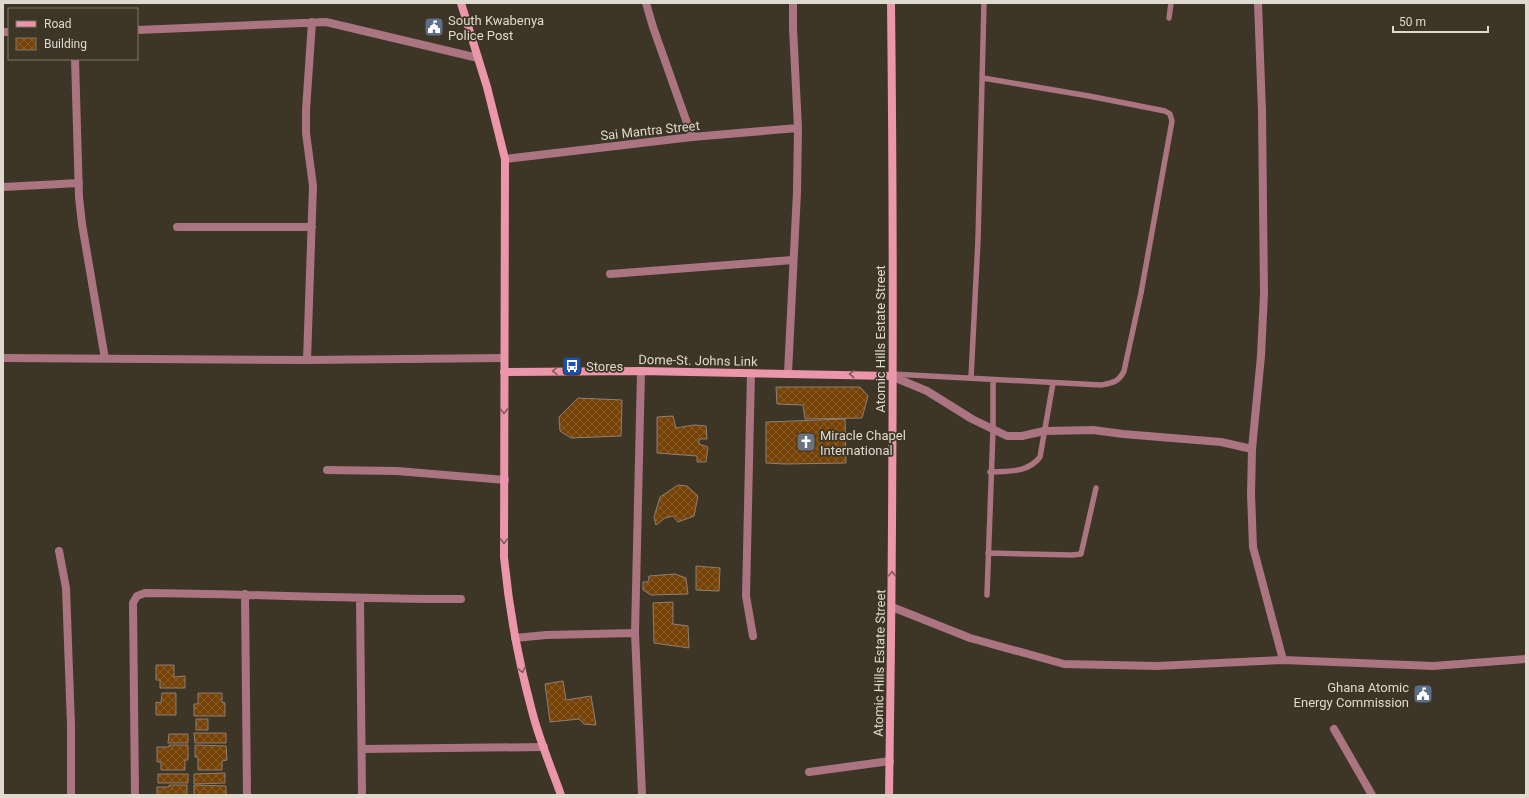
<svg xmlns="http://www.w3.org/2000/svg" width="1529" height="798" viewBox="0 0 1529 798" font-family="Roboto,sans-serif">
<defs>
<pattern id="building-cross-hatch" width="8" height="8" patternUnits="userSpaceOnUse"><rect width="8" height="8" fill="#754208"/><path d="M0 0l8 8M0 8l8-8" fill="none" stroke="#885d2b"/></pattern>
</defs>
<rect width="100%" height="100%" fill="#3d3525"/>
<path fill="url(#building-cross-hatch)" stroke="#907f72" d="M776 387H860L868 396 862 418 805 419 803 405 777 404Z
M578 398 622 400 621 436 571 438 560 431 559 417Z
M673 416 676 428 694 425 706 426 707 439H699V444L708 447 706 462H697V456L657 453V417Z
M845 419 846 463 785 464 766 463V422Z
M678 485 687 486 698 496 694 516 678 522 673 516 665 518 656 525 654 517 660 497Z
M696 566 720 568 719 591 696 590Z
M675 574 686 578 688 594 651 595 643 590V582H648L649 576Z
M673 602V624L688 626 689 648 654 643 653 603Z
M156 665H174V677L185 676V688H160V680H156Z
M563 681 566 700 591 696 596 725 584 724 579 719 550 722 545 684Z
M162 693H176V715H156V702L161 703Z
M198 693H222V702L225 703V716H194V704H198Z
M196 719H208V730H196Z
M194 733H226V743H195Z
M169 734H188V743H168Z
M169 745H188V760H185V770H161V762H157V747H169Z
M195 745 226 746 227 760 222 761V770H198V757H195Z
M225 773V783L194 784V774Z
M158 774H188V783H158Z
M169 785H187V795H157V787H169Z
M194 785 226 786V795H194Z"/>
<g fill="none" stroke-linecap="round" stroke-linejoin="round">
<path stroke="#aa7481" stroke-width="5.5" d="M1169 18 1171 3
M892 374 1101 385C1112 383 1119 382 1124 371L1141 293 1172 121 1170 114 1165 111 1089 96 983 78
M971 378 978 240 984 3
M990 472C1008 471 1028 473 1040 457L1053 383
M988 553 1072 555 1081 554 1096 488
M987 595 993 430V380"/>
<path stroke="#aa7481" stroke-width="8" d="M646 3 653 27 692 137
M1258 3 1262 111 1264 294 1261 356 1252 449 1251 494 1253 547 1283 660
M137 30 326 22 478 58
M3 32H9
M75 59 79 197 82 224 105 359
M505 159 692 137 798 128
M3 187 79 183
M177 227H312
M610 274 793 260
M3 358 307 360 504 358
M307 360 313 186 306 133V110L312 22
M641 371 635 633 642 795
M751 373 746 596 753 636
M788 373 797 192 798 128 793 28V3
M891 376 927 391 972 419 1007 436H1022L1044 431 1093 430 1123 434 1221 442 1252 449
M327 470 397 471 505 480
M59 551 66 588 71 725V795
M245 594 247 795
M360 599 362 795
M892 607 970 638 1064 664 1156 666 1283 660 1433 666 1526 659
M515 638 546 635 635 633
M1334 729 1372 795
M362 749 544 747
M809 772 890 761
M135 795 133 603 137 596 145 593C251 594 356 599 461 599"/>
<path stroke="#ec96ab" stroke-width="8" d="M461 3 487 87 505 159 504 557C509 609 518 660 532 711 539 739 551 767 561 795
M504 372 641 371 891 376
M889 795C893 531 894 267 891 3"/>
</g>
<defs><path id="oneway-chevron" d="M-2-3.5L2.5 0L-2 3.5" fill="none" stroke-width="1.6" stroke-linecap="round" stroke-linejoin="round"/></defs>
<g stroke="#835c5b">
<use href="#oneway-chevron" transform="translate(555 371) rotate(179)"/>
<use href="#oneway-chevron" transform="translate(852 374) rotate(-178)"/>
<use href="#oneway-chevron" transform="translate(504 411) rotate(90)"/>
<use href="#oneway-chevron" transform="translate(504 541) rotate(90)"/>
<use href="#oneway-chevron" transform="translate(892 574) rotate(-89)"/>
<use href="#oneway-chevron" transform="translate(522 670) rotate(77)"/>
</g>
<defs>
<g id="civic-square" transform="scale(1)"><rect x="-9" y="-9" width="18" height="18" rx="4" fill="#5c6f8a" stroke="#3d3525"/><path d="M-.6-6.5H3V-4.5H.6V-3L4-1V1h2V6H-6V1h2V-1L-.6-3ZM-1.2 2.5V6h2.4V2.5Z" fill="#fff"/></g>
<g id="bus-square" transform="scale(1)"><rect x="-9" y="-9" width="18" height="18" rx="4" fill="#1a4fb4" stroke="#3d3525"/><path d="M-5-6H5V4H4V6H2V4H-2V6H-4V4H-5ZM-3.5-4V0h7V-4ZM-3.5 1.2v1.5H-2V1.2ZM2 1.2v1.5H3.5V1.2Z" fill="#fff"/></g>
<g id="church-square" transform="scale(1)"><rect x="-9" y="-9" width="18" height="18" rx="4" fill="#6b7280" stroke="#3d3525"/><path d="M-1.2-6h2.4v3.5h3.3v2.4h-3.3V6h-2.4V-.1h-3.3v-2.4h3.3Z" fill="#fff"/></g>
</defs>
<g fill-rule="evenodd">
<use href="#civic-square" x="434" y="27"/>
<use href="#bus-square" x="572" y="366"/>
<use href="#church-square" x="806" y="442"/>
<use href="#civic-square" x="1423" y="694"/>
</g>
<g text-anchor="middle" stroke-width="3.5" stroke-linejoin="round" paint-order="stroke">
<g font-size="13" fill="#dfdad0" stroke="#3d3525" text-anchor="start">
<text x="448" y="25">South Kwabenya<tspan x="448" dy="15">Police Post</tspan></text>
<text x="586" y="371">Stores</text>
<text x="820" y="440">Miracle Chapel<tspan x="820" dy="15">International</tspan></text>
<text x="1409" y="692" text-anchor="end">Ghana Atomic<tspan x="1409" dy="15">Energy Commission</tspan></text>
</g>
<g font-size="13" fill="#dfdad0" stroke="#3d3525">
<text transform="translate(650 130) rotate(-6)" y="5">Sai Mantra Street</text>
<text transform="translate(880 339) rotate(-90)" y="5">Atomic Hills Estate Street</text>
<text transform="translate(698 360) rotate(1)" y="5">Dome-St. Johns Link</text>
<text transform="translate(879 663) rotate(-89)" y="5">Atomic Hills Estate Street</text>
</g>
</g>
<rect width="1529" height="798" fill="none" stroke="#dfdad0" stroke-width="8"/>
<rect x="8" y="8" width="130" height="52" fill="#3d3525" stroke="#7e7769"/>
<rect x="16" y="21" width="20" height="6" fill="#ec96ab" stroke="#7e7769"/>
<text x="44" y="28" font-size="12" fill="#dfdad0">Road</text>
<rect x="16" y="38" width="20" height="12" fill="url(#building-cross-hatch)" stroke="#7e7769"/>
<text x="44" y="48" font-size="12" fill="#dfdad0">Building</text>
<path d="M1393 26v6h95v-6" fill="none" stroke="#dfdad0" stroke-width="2"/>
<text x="1399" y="26" font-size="12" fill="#dfdad0" stroke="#3d3525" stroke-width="3" paint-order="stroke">50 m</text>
</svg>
